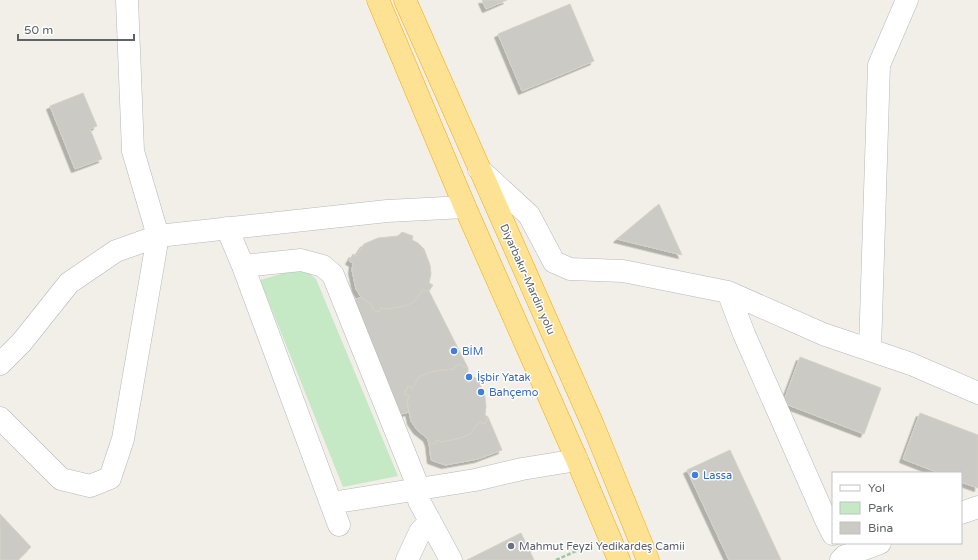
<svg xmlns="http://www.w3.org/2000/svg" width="978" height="560" viewBox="0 0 978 560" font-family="'Varela Round',sans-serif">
<defs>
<filter id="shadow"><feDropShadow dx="-3.5" dy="3.5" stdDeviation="0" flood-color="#0004"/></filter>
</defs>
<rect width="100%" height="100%" fill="#f1efe8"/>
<path fill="#c5e8c5" d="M295 270H305L316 279 398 476 343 487 260 280Z"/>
<path fill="#cccac5" stroke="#d6d1c6" filter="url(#shadow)" d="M482 0H507L486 9Z
M570 4 594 61 522 91 498 34Z
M83 93 97 126 90 129 102 159 75 169 50 106Z
M659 204 682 255 617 239Z
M402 232 413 236 412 240 418 243 424 249 430 265 431 274 429 283 433 285 429 291 423 290 414 302 405 306 387 309 381 308 379 312 373 310 372 305 361 297 356 289 352 270 353 263 349 261 353 254 356 256 364 244 378 238 398 236Z
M423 290 429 291 468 368 458 364 454 369 434 371 420 376 412 389 408 386 404 394 409 396 407 402 409 412 398 415 353 301 361 297 372 305 373 310 379 312 381 308 387 309 405 306 414 302Z
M800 357 881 388 864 434 783 403Z
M458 364 468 368V373L473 376 479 381 485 397 486 406 485 415 488 417 485 424 479 422 470 434 460 438 442 442 436 440 435 444 429 443 427 438 417 430 411 421 407 402 409 396 404 394 408 386 412 389 420 376 434 371 454 369Z
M920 413 978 435V488L961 482V473H939L903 459Z
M488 417 502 450 478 459 445 465 431 460 429 443 435 444 436 440 442 442 460 438 470 434 479 422 485 424Z
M730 450 781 560H729L687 470Z
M0 514 31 547 18 560H0Z
M521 533 534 560H467Z"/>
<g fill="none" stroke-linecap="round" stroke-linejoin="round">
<g stroke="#b5b8bc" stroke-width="23">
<path id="minor" d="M479 169 529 215 554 262 570 269 623 271 728 292 823 334 911 364 978 393
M227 228 243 266 339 525
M243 266 301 260 323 266 333 275 419 489V501L451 560
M728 292 744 334 826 520 833 534
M870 350 879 65 907 0
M0 364 22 342 69 283 116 251 158 236 387 211 465 207
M0 418 61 479 90 486 110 478 123 439 158 236 133 151 127 0
M331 503 475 480 522 469 577 460
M961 513 978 507
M407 560 420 532 430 521
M841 560 845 556 880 543"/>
</g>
<g stroke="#f9ab00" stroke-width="23">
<path id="highway" d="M378 0 465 207 577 460 619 560
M405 0 593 425 648 560"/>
</g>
<path stroke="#9cc7a9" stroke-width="2.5" stroke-dasharray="4 2" stroke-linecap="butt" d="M556 560 592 544"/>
<use href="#minor" stroke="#fff" stroke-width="22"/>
<use href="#highway" stroke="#fde293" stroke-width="22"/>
</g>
<g fill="#3f7fe0" stroke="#fff" stroke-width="1.5">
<circle cx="454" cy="351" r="4"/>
<circle cx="469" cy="377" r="4"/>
<circle cx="481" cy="392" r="4"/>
<circle cx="695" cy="475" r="4"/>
</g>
<circle fill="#6b7280" stroke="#fff" stroke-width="1.5" cx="511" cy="546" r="4"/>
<g text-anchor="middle" stroke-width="3" stroke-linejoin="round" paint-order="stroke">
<g font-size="11" fill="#5f6368" stroke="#fff">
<text transform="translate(528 279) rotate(66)" y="4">Diyarbakır-Mardin yolu</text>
</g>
<g font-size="11" fill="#366cbe" stroke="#fff" text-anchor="start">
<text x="462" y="355">BİM</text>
<text x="477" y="381">İşbir Yatak</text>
<text x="489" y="396">Bahçemo</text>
<text x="703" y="479">Lassa</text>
</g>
<g font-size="11" fill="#5b616d" stroke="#fff" text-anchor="start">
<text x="519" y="550">Mahmut Feyzi Yedikardeş Camii</text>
</g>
</g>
<rect x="832" y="472" width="130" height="72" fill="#ffffff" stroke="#bfc1c3"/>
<rect x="840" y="485" width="20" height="6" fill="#ffffff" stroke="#bfc1c3"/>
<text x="868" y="492" font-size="12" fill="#5f6368">Yol</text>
<rect x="840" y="502" width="20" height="12" fill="#c5e8c5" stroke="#bfc1c3"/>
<text x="868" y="512" font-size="12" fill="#5f6368">Park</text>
<rect x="840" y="522" width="20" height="12" fill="#cccac5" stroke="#bfc1c3"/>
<text x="868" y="532" font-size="12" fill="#5f6368">Bina</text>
<path d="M18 34v6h116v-6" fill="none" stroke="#5f6368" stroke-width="2"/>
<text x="24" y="34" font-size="12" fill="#5f6368" stroke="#ffffff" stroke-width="3" paint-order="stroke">50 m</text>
</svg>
